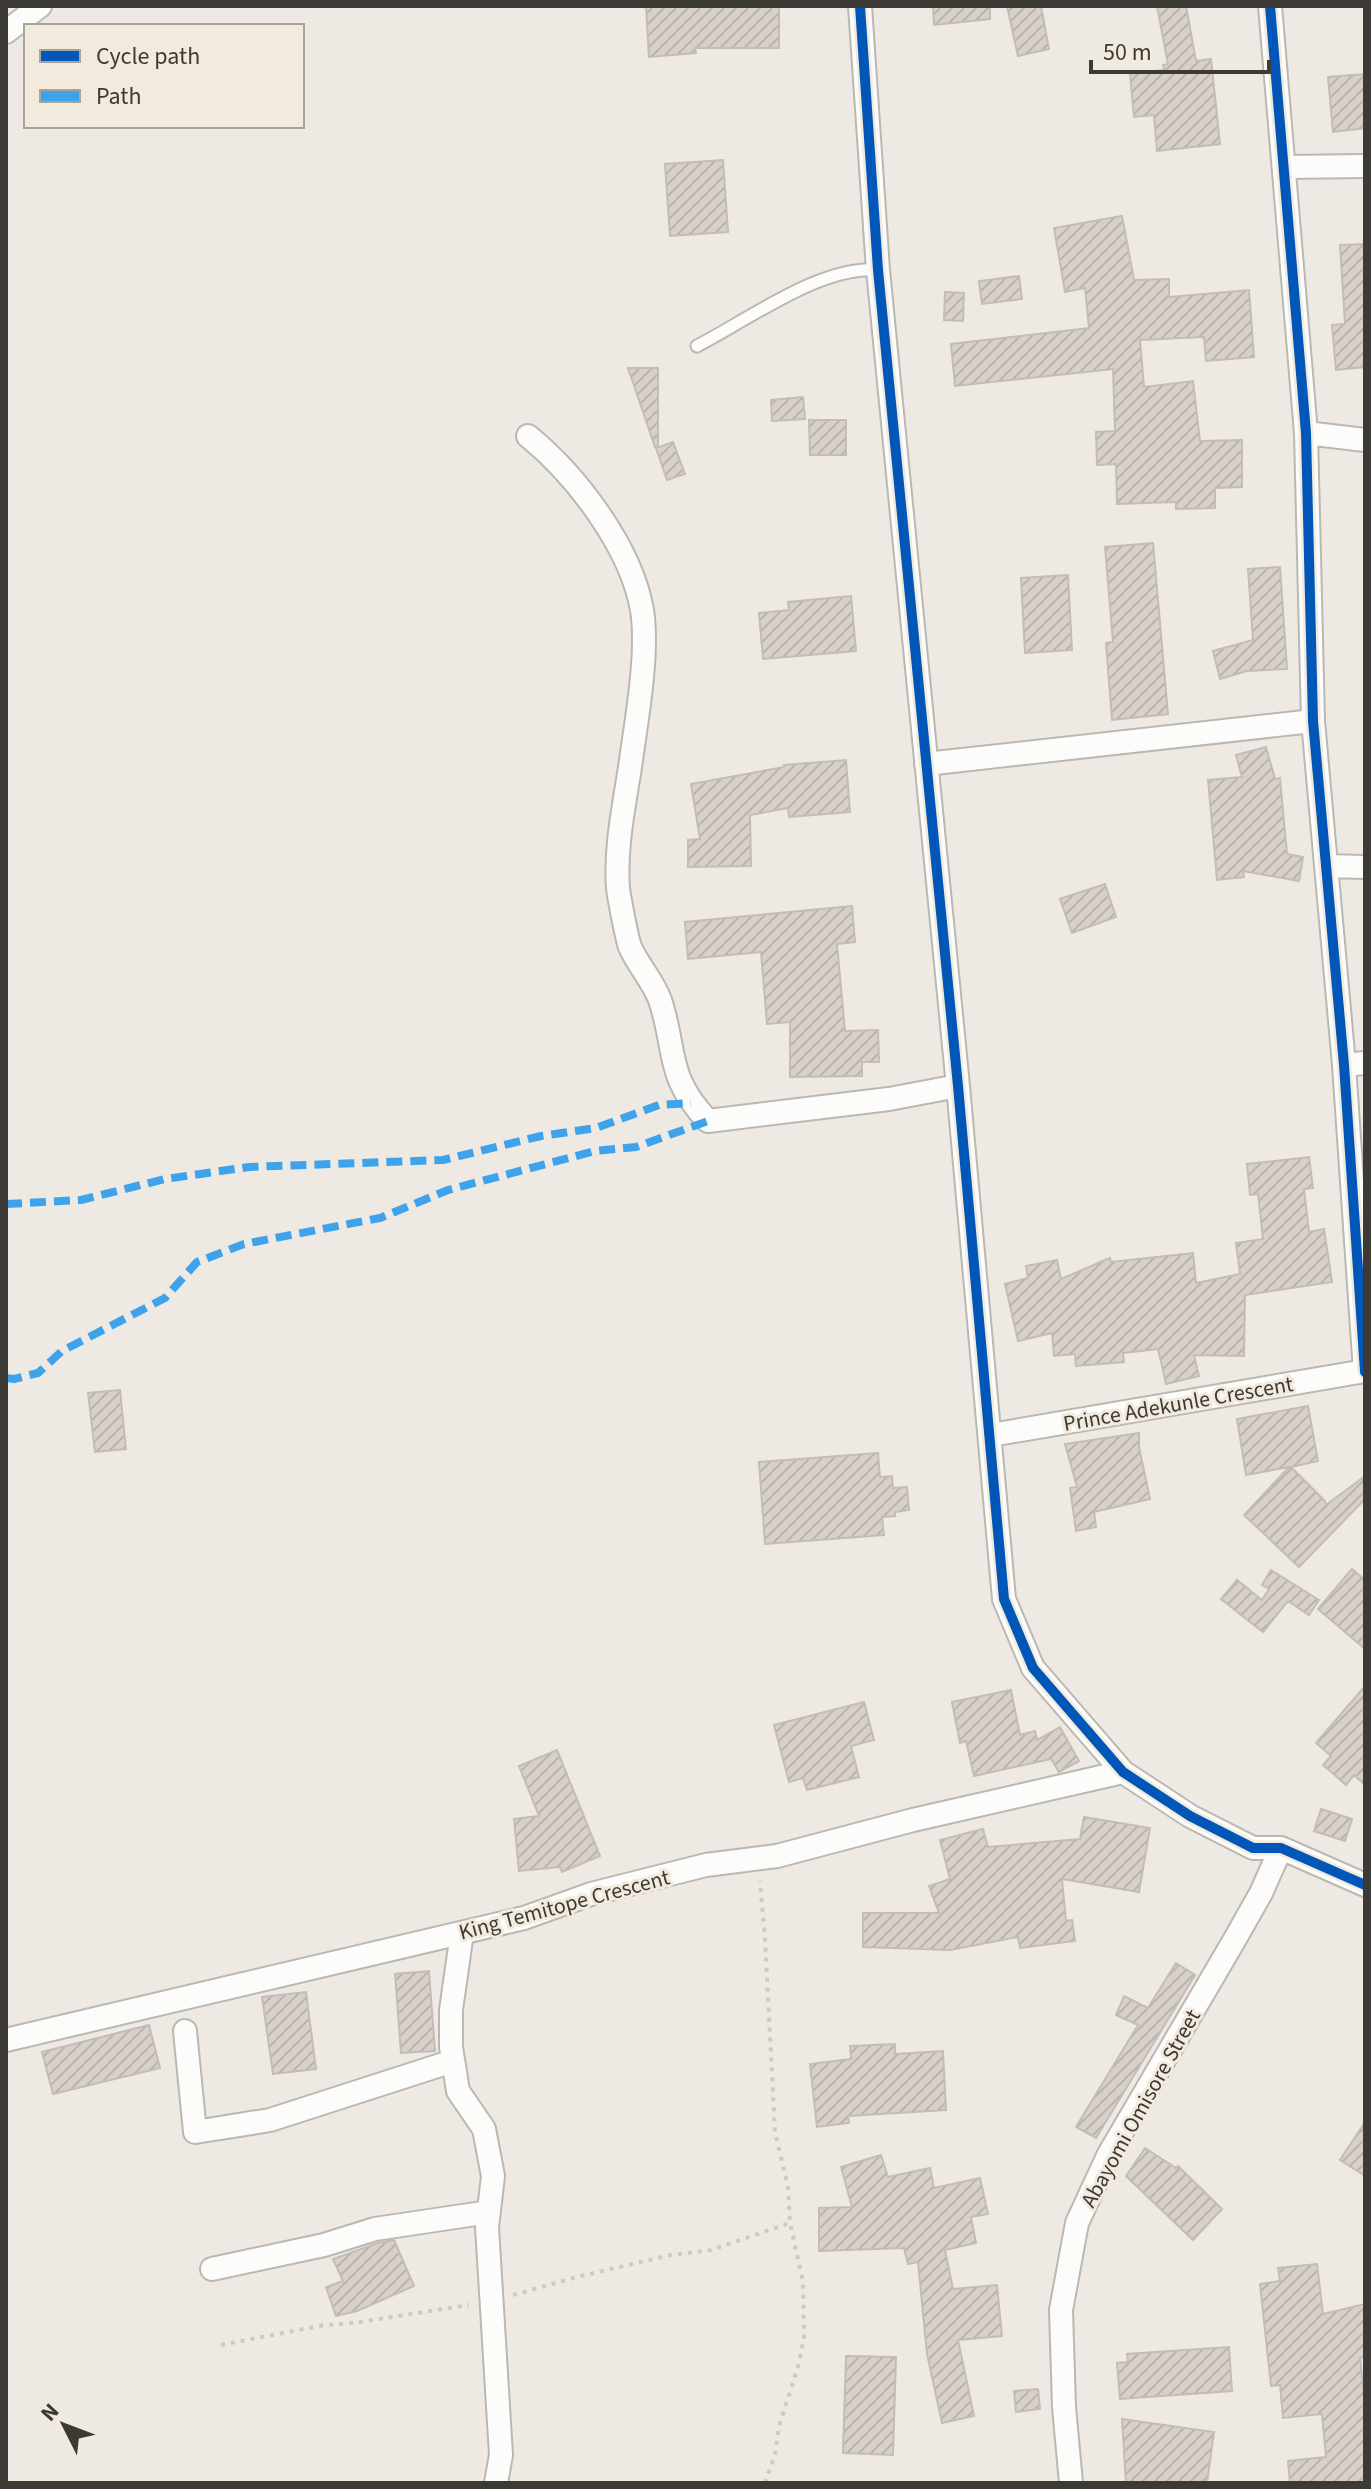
<svg xmlns="http://www.w3.org/2000/svg" width="1371" height="2489" viewBox="0 0 1371 2489" font-family="'Source Sans 3',sans-serif">
<defs>
<pattern id="building-hatch" width="6" height="6" patternUnits="userSpaceOnUse" patternTransform="scale(2)"><rect width="6" height="6" fill="#d9d0ca"/><path d="M-1 1l2-2M0 6l6-6M5 7l2-2" fill="none" stroke="#bbb3ae"/></pattern>
</defs>
<rect width="100%" height="100%" fill="#eee9e3"/>
<path fill="url(#building-hatch)" stroke="#c2bdb9" stroke-width="2" d="M646 6H779V48H695L696 53 649 57Z
M933 6H990V19L934 25Z
M1007 6H1041L1049 49 1018 56Z
M1157 6H1186L1196 61 1211 59 1220 144 1157 151 1154 115 1134 117 1130 74 1164 70 1163 65 1168 64Z
M1365 74V128L1333 132 1328 77Z
M723 160 728 232 670 236 665 164Z
M1122 216 1134 280 1169 279V297L1249 290 1254 357 1206 361 1204 337 1140 340 1144 387 1193 381 1200 441 1242 440V487L1215 488V508L1176 509V502L1117 504 1116 464 1097 465 1096 432 1115 431 1113 369 955 386 951 344 1089 328 1085 288 1065 292 1054 228Z
M1365 244V367L1336 370 1332 325 1345 324 1340 245Z
M1019 276 1022 299 982 304 979 281Z
M945 292 964 293 963 321 944 320Z
M628 368H658V446L655 447Z
M803 397 805 419 772 421 771 400Z
M809 420H846V455H810Z
M673 442 685 474 667 480 656 448Z
M1153 543 1168 714 1112 720 1106 643 1113 642 1105 547Z
M1280 567 1287 669 1247 671 1220 679 1213 651 1253 640 1248 569Z
M1068 575 1072 650 1025 653 1021 578Z
M851 596 856 651 763 659 759 613 789 610 788 602Z
M1266 747 1275 779 1280 778 1287 854 1303 857 1299 881 1243 871 1244 877 1217 880 1208 780 1242 777 1236 755Z
M846 760 850 812 789 817 788 808 750 815 751 866 688 867V840L700 839 691 784 784 767V765Z
M1105 884 1116 917 1072 933 1060 899Z
M852 906 855 942 837 944 845 1031 878 1030 879 1062H862V1076L790 1077V1022L767 1024 761 952 688 959 685 922Z
M1309 1157 1313 1188 1304 1189 1309 1232 1324 1229 1332 1282 1245 1295 1244 1356 1194 1355 1199 1376 1166 1384 1158 1349 1123 1353 1124 1362 1076 1366 1075 1354 1054 1356 1052 1333 1018 1341 1005 1284 1028 1278 1026 1266 1057 1260 1061 1279 1110 1258 1111 1262 1193 1253 1196 1283 1240 1274 1236 1243 1263 1239 1258 1194 1250 1195 1247 1164Z
M120 1390 126 1449 95 1452 88 1393Z
M1308 1406 1318 1461 1291 1467 1325 1501 1326 1505 1365 1476V1499L1299 1567 1244 1515 1289 1467 1246 1475 1237 1419Z
M1139 1433V1447L1150 1499 1094 1512 1096 1527 1076 1531 1070 1488 1077 1487 1065 1444Z
M878 1453 880 1477 892 1476 893 1488 907 1487 909 1510 895 1512V1516L882 1517 884 1535 765 1544 759 1462Z
M1352 1569 1365 1580V1649L1318 1609Z
M1271 1570 1319 1600 1309 1615 1288 1601 1263 1632 1221 1599 1237 1580 1262 1600 1269 1589 1262 1585Z
M1365 1686V1785L1354 1775 1346 1785 1323 1765 1331 1756 1316 1743Z
M1011 1690 1020 1735 1035 1731 1037 1740 1060 1727 1079 1761 1059 1772 1051 1759 974 1776 966 1741 960 1743 952 1702Z
M864 1702 874 1740 851 1746 859 1777 807 1790 803 1778 789 1782 774 1725Z
M557 1750 600 1856 562 1872 560 1867 519 1871 514 1819 539 1816 519 1766Z
M1321 1809 1352 1819 1345 1841 1314 1831Z
M1084 1817 1150 1828 1139 1892 1062 1879 1066 1921 1072 1920 1075 1941 1020 1948 1018 1937 950 1950 863 1947V1913H939L929 1886 950 1879 940 1840 983 1829 988 1847 1080 1839Z
M1176 1963 1195 1975 1096 2138 1076 2127 1138 2025 1116 2015 1124 1996 1148 2008Z
M429 1971 435 2051 401 2053 395 1974Z
M306 1992 316 2069 273 2074 262 1997Z
M149 2025 160 2068 53 2094 42 2052Z
M895 2044V2054L943 2051 946 2110 848 2116 849 2123 817 2127 810 2064 851 2059 850 2046Z
M1365 2122V2176L1340 2160Z
M1145 2148 1176 2168 1178 2166 1222 2209 1193 2240 1126 2176Z
M881 2155 888 2177 930 2168 934 2188 980 2178 988 2214 971 2217 976 2243 945 2250 953 2289 997 2285 1002 2336 958 2340 974 2416 942 2423 927 2354 918 2262 908 2264 904 2248 819 2251V2208L852 2207 841 2167Z
M394 2240 414 2286 357 2311 336 2316 326 2287 343 2281 333 2259 378 2243Z
M1317 2264 1323 2314 1365 2304V2357L1360 2358 1365 2402V2483H1290L1288 2461 1326 2457 1322 2414 1283 2418 1280 2385 1271 2386 1260 2284 1280 2281 1278 2268Z
M1229 2347 1232 2391 1120 2399 1117 2363 1128 2362 1127 2354Z
M846 2356 896 2357 893 2455 843 2453Z
M1038 2389 1040 2409 1016 2412 1014 2391Z
M1122 2419 1214 2432 1207 2483H1126Z"/>
<g fill="none" stroke-linecap="round" stroke-linejoin="round">
<g stroke="#bbb8b3" stroke-width="15">
<path id="lane" d="M697 346C748 320 821 265 878 270"/>
</g>
<g stroke="#bbb8b3" stroke-width="26">
<path id="street" d="M860 6 878 270 958 1086 1004 1599 1033 1668 1123 1772 1190 1816 1253 1848H1281L1365 1885
M1270 6 1306 433 1313 721 1344 1065 1365 1372
M6 32 40 6
M1285 167 1365 166
M1306 433 1365 440
M528 436C576 475 631 547 642 610 649 653 636 723 630 767 624 806 615 848 618 888 619 897 627 939 630 947 638 965 653 981 660 1000 677 1051 665 1076 708 1121L889 1099 958 1086
M926 764 1313 721
M1327 866 1365 867
M1344 1065 1365 1063
M991 1435 1365 1371
M462 1933 451 2010V2047L458 2091 484 2129 493 2176 487 2227 501 2455 496 2483
M185 2031 195 2132 270 2120 453 2061
M6 2040 524 1918 591 1894 706 1865 777 1856 913 1820 1123 1772
M212 2269 324 2245 375 2229 489 2212
M1071 2483 1064 2407 1061 2310 1077 2223 1109 2154 1235 1939 1261 1893 1281 1848"/>
</g>
<path stroke="#ccc9c7" stroke-width="4" stroke-dasharray="4 6" stroke-linecap="butt" d="M513 2295 581 2276 671 2255 711 2250 790 2223 788 2187 775 2132 765 1938 760 1881
M221 2345 319 2326 360 2322 469 2305
M765 2483 775 2455 779 2426 798 2367 804 2338 803 2282 790 2223"/>
<use href="#lane" stroke="#fcfcfb" stroke-width="11"/>
<use href="#street" stroke="#fcfcfb" stroke-width="22"/>
<path stroke="#3fa3eb" stroke-width="8" stroke-dasharray="16 8" stroke-linecap="butt" d="M6 1204 81 1200 165 1179 249 1167 443 1160 541 1136 596 1128 659 1105 691 1103
M6 1378 14 1379 38 1373 62 1351 165 1298 197 1262 244 1244 380 1218 448 1190 595 1151 636 1147 708 1121"/>
<g stroke="#f3eade" stroke-width="15">
<path id="cycleway" d="M860 6 878 270 958 1086 1004 1599 1033 1668 1123 1772 1190 1816 1253 1848H1281L1365 1885
M1270 6 1306 433 1313 721 1344 1065 1365 1372"/>
</g>
<use href="#cycleway" stroke="#0057b8" stroke-width="10"/>
</g>
<g text-anchor="middle" stroke-width="6" stroke-linejoin="round" paint-order="stroke">
<g font-size="22" fill="#3d3935" stroke="#f3eade">
<text transform="translate(1178 1403) rotate(-10)" y="8">Prince Adekunle Crescent</text>
<text transform="translate(564 1904) rotate(-15)" y="8">King Temitope Crescent</text>
<text transform="translate(1140 2108) rotate(-61)" y="8">Abayomi Omisore Street</text>
</g>
</g>
<rect width="1371" height="2489" fill="none" stroke="#3d3935" stroke-width="16"/>
<rect x="24" y="24" width="280" height="104" fill="#f3eade" stroke="#aaa39a" stroke-width="2"/>
<rect x="40" y="50" width="40" height="12" fill="#0057b8" stroke="#aaa39a" stroke-width="2"/>
<text x="96" y="64" font-size="24" fill="#3d3935">Cycle path</text>
<rect x="40" y="90" width="40" height="12" fill="#3fa3eb" stroke="#aaa39a" stroke-width="2"/>
<text x="96" y="104" font-size="24" fill="#3d3935">Path</text>
<g transform="translate(64 2425) rotate(312)" stroke="#f3eade" stroke-width="6" paint-order="stroke">
<path d="M0-6L14 30L0 20L-14 30Z" fill="#3d3935"/>
<text y="-12" font-size="22" font-weight="bold" text-anchor="middle" fill="#3d3935">N</text>
</g>
<path d="M1091 60v12h178v-12" fill="none" stroke="#3d3935" stroke-width="4"/>
<text x="1103" y="60" font-size="24" fill="#3d3935" stroke="#f3eade" stroke-width="6" paint-order="stroke">50 m</text>
</svg>
